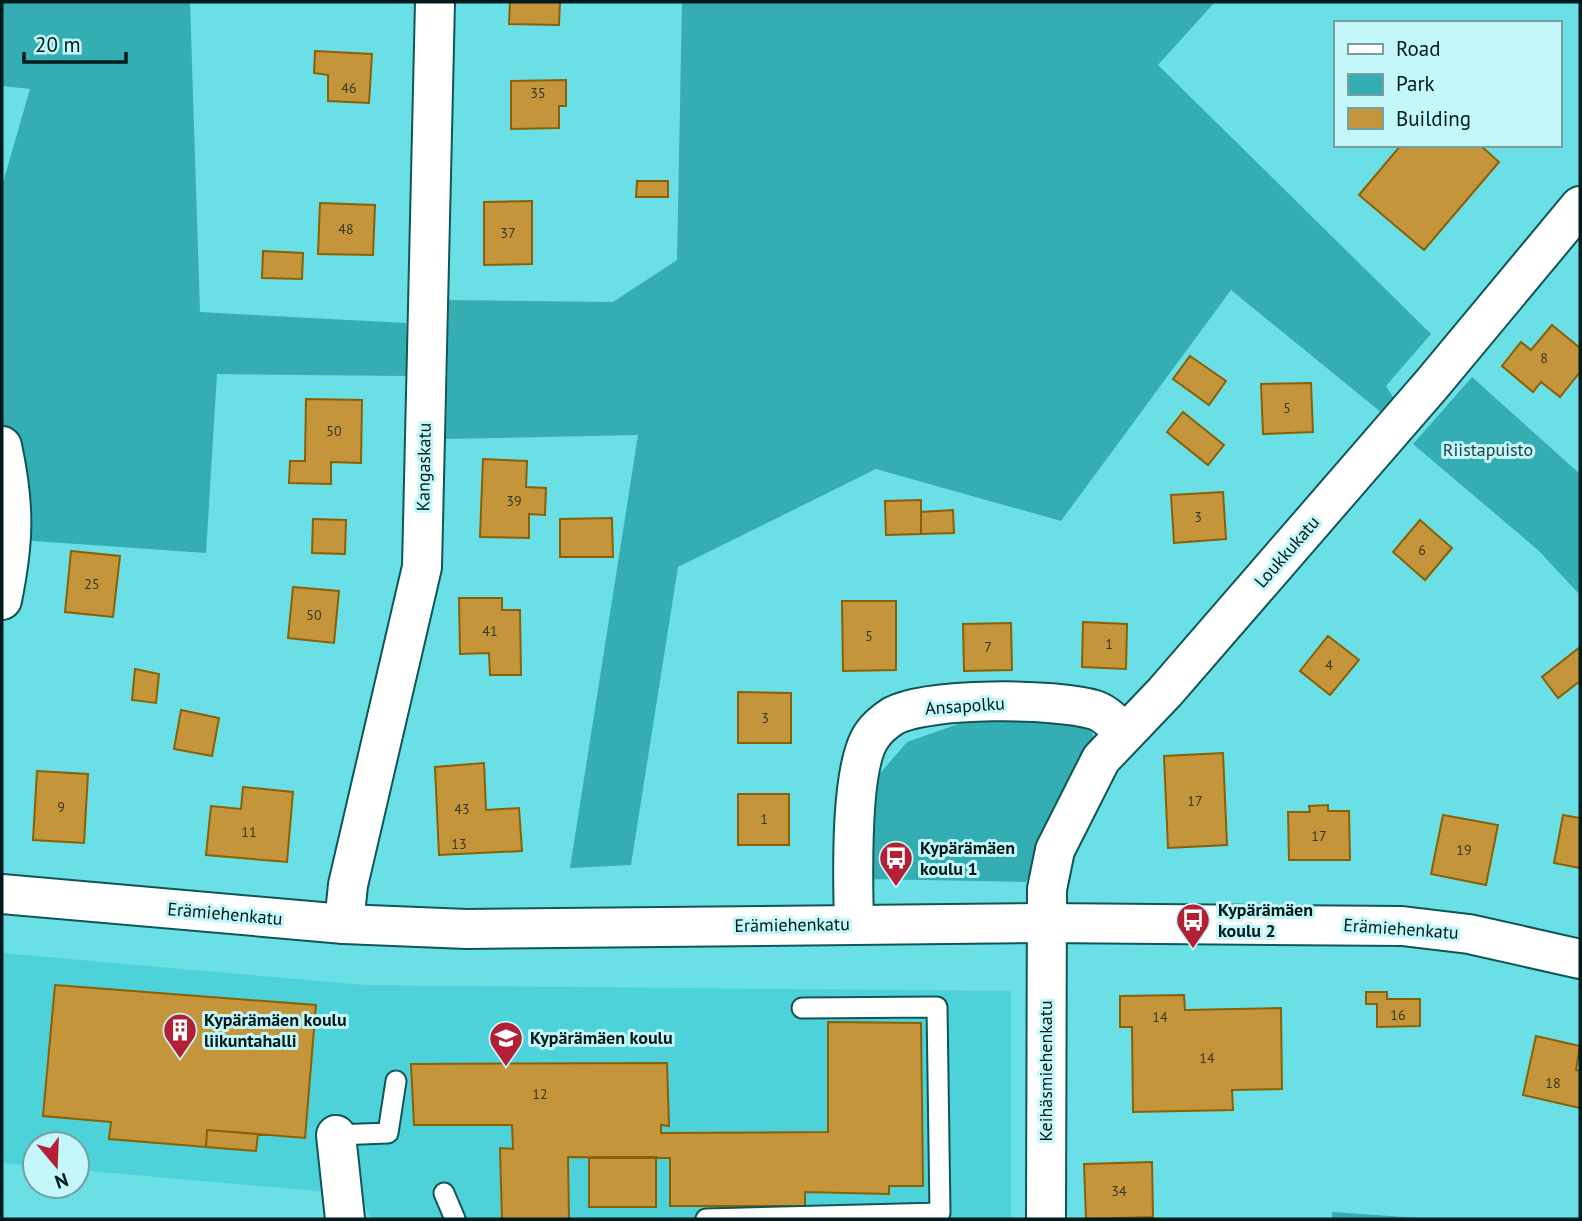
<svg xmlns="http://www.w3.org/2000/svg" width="1582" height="1221" viewBox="0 0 1582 1221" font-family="'PT Sans',sans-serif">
<rect width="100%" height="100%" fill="#6ae0e6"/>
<path fill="#4ed2d9" d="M2 953 364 985 1011 991V1219H371L361 1195 77 1170V1144H35V1166L2 1163Z"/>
<path fill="#35aeb3" d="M2 2H190L200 312 406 323 408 376 217 374 206 553 19 540 9 438 2 421V186L30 89 2 86Z
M682 2H1215L1158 65 1431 334 1386 386 1394 399 1382 413 1231 290 1061 521 876 469 678 567 631 865 570 868 638 435 446 439 449 300 613 302 677 260Z
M1472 377 1580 474V595L1538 550 1413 444Z
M974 713 1085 721 1097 742 1062 805 1026 882 865 879 870 785 907 742 964 722Z
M1332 1212 1433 1219H1332Z"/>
<path fill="#c5953c" stroke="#896104" stroke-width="2" d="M510 2H560L559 25 509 24Z
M315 51 372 54 369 103 328 101V75L314 73Z
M566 80V106H559V128L511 129V81Z
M1401 145H1480L1499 162 1424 250 1359 195Z
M637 181H668V197H636Z
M532 201V264L484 265V202Z
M320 203 375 205 373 255 318 254Z
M263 251 303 253 302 279 262 278Z
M1552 325 1580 348V372L1560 397 1541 382 1533 392 1502 366 1521 342 1531 350Z
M1190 356 1226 381 1209 405 1173 379Z
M1311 383 1313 432 1263 434 1261 384Z
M306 399 362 400 361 463 331 462V484L289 483 290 461H305Z
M1183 412 1224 445 1208 465 1167 432Z
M483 459 527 461 526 487 546 488 545 515 529 514V538L480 537Z
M1223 492 1226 539 1174 543 1171 495Z
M921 500V534L886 535 885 501Z
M953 510 954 533 921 534V512Z
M612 518 613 557H560V519Z
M313 519 346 520 345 554 312 553Z
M1420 520 1452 548 1425 580 1393 552Z
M71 551 120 556 113 617 65 612Z
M293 587 339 591 334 643 288 638Z
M459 598H502V610H520L521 675H490L489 653 460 654Z
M842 601H896V670L843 671Z
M1083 622 1127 624 1126 669 1082 667Z
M1011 623 1012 670 964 671 963 624Z
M1328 636 1359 660 1330 695 1300 671Z
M1580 647V681L1558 698 1542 677Z
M135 669 159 674 156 703 132 700Z
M738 692 791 693V743H738Z
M181 710 219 718 212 756 174 749Z
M1223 753 1227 845 1168 848 1164 756Z
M484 763 486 810 519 808 522 851 439 855 435 767Z
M37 771 88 774 84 843 33 840Z
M243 787 293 792 287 862 206 855 211 806 241 809Z
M738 794H789V845H738Z
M1328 805V811H1349L1350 860H1289L1288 812H1310L1309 806Z
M1443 815 1498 825 1486 885 1431 874Z
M1563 815 1580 818V868L1554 863Z
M55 985 316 1005 305 1138 207 1130 206 1147 109 1139 111 1122 43 1116Z
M1366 992H1387V999H1420V1026L1377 1027V1004H1366Z
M1184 995 1185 1010 1281 1008 1282 1089 1232 1090 1233 1110 1133 1112 1132 1027H1120V996Z
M828 1022 921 1023 923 1186H889V1194L805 1192V1206H670V1158L568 1157 569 1219H502L500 1148 513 1149 512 1125H414L411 1064 667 1063 669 1126 661 1125V1133L828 1132Z
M1536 1036 1580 1046 1576 1070 1580 1071V1108L1523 1095Z
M207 1130 258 1134 256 1151 206 1147Z
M656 1157V1207H589V1158Z
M1152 1162 1153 1217 1086 1219 1084 1164Z"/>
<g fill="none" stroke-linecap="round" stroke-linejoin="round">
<g stroke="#105558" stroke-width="23">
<path id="service" d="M336 1135 388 1133 396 1081
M444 1193 455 1219
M706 1219 940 1213 937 1007 802 1008"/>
</g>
<g stroke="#105558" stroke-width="42">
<path id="minor" d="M2 446C15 506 14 541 2 600
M344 924 348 885 422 567 435 2
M854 924C853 884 849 764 873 734 877 728 887 720 893 716 928 697 1056 698 1095 710 1105 713 1116 725 1125 732
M336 1135 345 1219
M1046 1219 1047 889 1055 850 1101 759 1165 692 1432 384 1580 206"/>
</g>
<g stroke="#105558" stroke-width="42">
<path id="tertiary" d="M2 894 344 924 467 929 1045 923 1402 926 1469 934 1580 959"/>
</g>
<use href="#service" stroke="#fff" stroke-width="19"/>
<use href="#minor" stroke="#fff" stroke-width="38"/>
<use href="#tertiary" stroke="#fff" stroke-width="38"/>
</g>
<defs>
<g id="bus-pin" transform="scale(1.75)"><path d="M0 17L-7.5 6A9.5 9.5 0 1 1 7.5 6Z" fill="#b32036" stroke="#c3f7fa"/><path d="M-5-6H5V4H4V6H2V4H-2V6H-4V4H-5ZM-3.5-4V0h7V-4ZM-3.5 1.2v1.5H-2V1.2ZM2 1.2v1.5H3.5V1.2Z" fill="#fff"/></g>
<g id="building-pin" transform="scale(1.75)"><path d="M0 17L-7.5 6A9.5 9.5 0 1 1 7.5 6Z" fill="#b32036" stroke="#c3f7fa"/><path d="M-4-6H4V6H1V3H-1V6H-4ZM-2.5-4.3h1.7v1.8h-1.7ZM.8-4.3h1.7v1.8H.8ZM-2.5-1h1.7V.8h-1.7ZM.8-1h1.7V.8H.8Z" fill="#fff"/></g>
<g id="school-pin" transform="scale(1.75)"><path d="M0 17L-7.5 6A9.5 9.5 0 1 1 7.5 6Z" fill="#b32036" stroke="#c3f7fa"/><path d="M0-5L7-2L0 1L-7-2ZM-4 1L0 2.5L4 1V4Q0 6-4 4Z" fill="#fff"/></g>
</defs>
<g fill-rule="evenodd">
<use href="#bus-pin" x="896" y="858"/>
<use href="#bus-pin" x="1193" y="920"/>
<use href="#building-pin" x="180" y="1030"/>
<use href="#school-pin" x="506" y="1038"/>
</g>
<g text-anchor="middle" stroke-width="6" stroke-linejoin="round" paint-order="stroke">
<g font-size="14" fill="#323923">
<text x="349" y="93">46</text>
<text x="538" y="98">35</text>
<text x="346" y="234">48</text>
<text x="508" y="238">37</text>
<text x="1544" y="363">8</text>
<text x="1287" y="413">5</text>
<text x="334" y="436">50</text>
<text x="514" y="506">39</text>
<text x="1198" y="522">3</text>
<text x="1422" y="555">6</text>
<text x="92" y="589">25</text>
<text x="314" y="620">50</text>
<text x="490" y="636">41</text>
<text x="869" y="641">5</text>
<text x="1109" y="649">1</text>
<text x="988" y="652">7</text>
<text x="1329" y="670">4</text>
<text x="765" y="723">3</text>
<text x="1195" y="806">17</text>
<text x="61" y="812">9</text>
<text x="462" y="814">43</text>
<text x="764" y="824">1</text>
<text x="249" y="837">11</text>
<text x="1319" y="841">17</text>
<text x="459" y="849">13</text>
<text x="1464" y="855">19</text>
<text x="1398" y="1020">16</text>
<text x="1160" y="1022">14</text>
<text x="1207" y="1063">14</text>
<text x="1553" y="1088">18</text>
<text x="540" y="1099">12</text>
<text x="1119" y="1196">34</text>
</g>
<g font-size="18" fill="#244243" stroke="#c3f7fa">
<text x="1488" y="456">Riistapuisto</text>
</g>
<g font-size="18" fill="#011a1b" stroke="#c3f7fa">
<text transform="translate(424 467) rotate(-89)" y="6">Kangaskatu</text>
<text transform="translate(1287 552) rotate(-49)" y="6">Loukkukatu</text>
<text transform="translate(965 706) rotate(-4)" y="6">Ansapolku</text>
<text transform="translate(225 914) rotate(5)" y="6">Erämiehenkatu</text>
<text transform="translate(792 925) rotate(-1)" y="6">Erämiehenkatu</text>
<text transform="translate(1401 929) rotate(4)" y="6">Erämiehenkatu</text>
<text transform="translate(1046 1071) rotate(-90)" y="6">Keihäsmiehenkatu</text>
</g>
<g font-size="18" font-weight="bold" fill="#011a1b" stroke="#c3f7fa" text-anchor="start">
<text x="920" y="854">Kypärämäen<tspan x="920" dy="21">koulu 1</tspan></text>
<text x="1218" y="916">Kypärämäen<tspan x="1218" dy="21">koulu 2</tspan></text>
<text x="204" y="1026">Kypärämäen koulu<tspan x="204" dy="21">liikuntahalli</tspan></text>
<text x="530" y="1044">Kypärämäen koulu</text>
</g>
</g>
<rect width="1582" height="1221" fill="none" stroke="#011a1b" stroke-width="7"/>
<rect x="1334" y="21" width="228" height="126" fill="#c3f7fa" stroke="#759fa1" stroke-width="2"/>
<rect x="1348" y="44" width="35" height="10" fill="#ffffff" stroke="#759fa1" stroke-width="2"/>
<text x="1396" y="56" font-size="21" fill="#011a1b">Road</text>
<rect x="1348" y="74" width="35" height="21" fill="#35aeb3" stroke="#759fa1" stroke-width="2"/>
<text x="1396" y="91" font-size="21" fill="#011a1b">Park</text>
<rect x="1348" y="108" width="35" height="21" fill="#c5953c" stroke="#759fa1" stroke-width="2"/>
<text x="1396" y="126" font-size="21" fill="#011a1b">Building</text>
<g transform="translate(56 1165) rotate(161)"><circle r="33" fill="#c3f7fa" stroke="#759fa1" stroke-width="2"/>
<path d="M0-5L12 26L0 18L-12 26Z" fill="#b32036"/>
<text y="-10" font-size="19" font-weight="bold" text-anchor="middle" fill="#011a1b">N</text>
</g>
<path d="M24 52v10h102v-10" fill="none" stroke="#011a1b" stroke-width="3.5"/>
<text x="35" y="52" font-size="21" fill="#011a1b" stroke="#c3f7fa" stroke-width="5" paint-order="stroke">20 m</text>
</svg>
